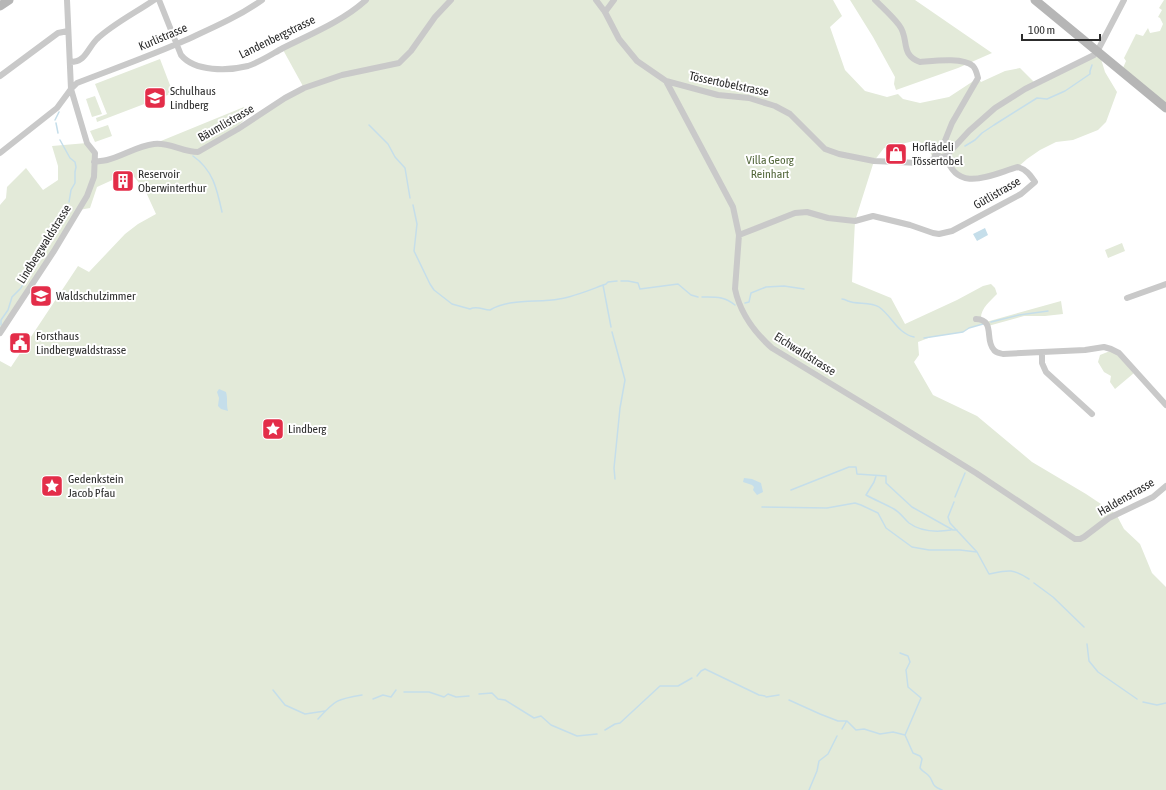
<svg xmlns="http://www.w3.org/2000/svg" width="1166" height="790" viewBox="0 0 1166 790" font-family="'Asap Condensed',sans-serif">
<rect width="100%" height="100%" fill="#fff"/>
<path fill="#e3ead9" d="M366 0H833L842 16 830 27 845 70 865 91 887 97 898 94 903 99 920 103 949 97 978 78 981 82 1005 71 1020 68 1036 84 1094 55 1101 59 1105 72 1117 92 1106 122 1098 130 1073 140 1056 142 1040 150 1027 159 1018 167 973 180 962 178 946 156 934 160 926 144 914 141 884 148 874 161 855 221 852 282 891 298 905 324 957 300 983 286 991 284 995 288 997 294C989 302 976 313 983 324L969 328 963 332 931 337 918 342 919 355 914 362 933 395 977 416 1032 462 1086 494 1116 514 1124 529 1140 544 1152 573 1166 587V790H0V361L11 367 78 266 89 272 125 234 138 224 156 214 145 190 130 172 97 187 90 208 79 210 0 333V205L6 198 7 187 26 168 43 190 58 180V166L52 146 87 143 95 153 94 162 156 143 244 107 246 116 243 121 238 126 304 88 282 48 344 17Z
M850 0H915L992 53 958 68 896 90 894 84 895 77 873 37Z
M1164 0H1166V108L1123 68 1126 61 1124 58 1136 34 1143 36 1148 28 1150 33 1160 31 1163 24 1160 18 1158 17 1162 10 1159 8Z
M160 59 173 93 97 122 96 118 107 114 95 84Z
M95 96 102 114 92 117 86 99Z
M108 125 112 136 95 142 90 131Z
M1122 243 1125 251 1108 258 1105 250Z
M1061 301 1063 314 1045 316H1024L988 326 986 322Z
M1110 351 1117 354 1134 373 1115 389 1110 382 1111 376 1104 372 1098 362 1100 355Z"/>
<path fill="#c5deea" d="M985 228 988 235 977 241 973 234Z
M219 389 226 392C228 399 226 404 228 411L221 409 218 406 219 398 217 392Z
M744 478 752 479 761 483 763 492 757 495 753 490 754 487 752 485 743 482Z"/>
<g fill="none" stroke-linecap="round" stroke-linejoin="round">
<path stroke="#c5deea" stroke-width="1.5" d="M55 120 59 112
M56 123 58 133
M369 125 388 144 395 157 405 168 410 198
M60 140 70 158 75 162 76 167 75 172V183L71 190 69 202
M965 146 975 140 982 133 994 125 1037 98 1047 99 1065 91 1090 74V71L1092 65
M193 156C213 170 217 189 222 212
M413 205 417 224 414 251 430 284 434 290 452 304 470 309C477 305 483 310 490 310 511 298 537 303 559 299 574 297 592 289 606 284L608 282 617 281
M621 281H628L638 283 640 289 678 284 691 295 698 297
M603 285 611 327
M702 297C716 297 724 296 735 305
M842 299C844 299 846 300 848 301 857 305 870 301 879 307 891 315 898 334 914 337
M745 303 749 302 751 293 766 287 784 286 804 289
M991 322 1019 315 1048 311
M1 325V320L8 310 12 297 21 288 32 267
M612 332 625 380 620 408 614 468 615 479
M924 338 963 332 969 328 983 324
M876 476 874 482 866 495C875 500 885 504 894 509 901 513 904 519 909 523 921 532 938 532 951 530
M791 490 849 467H856L857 474 886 476V483L912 507 953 530H957
M955 497 965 473
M954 502 948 517 950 523 977 552 989 574C1008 570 1012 568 1029 579
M762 507 827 508 855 503 861 505 878 513 886 528 912 547 929 550H960L977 552
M1034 583 1053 597 1084 627
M1087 644 1089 661 1098 672 1137 699
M900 653 908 656 910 662 906 670 908 687 921 698 905 735
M697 676 701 671 705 669 759 695 765 696
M273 690 285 705 305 714 325 711
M404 692H429L444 697 448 694 456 697 469 696
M479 694 492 693 498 699 505 700 534 718 541 716 551 725 577 736 597 734
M766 697 779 695
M373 699 383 695 391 697 396 690
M789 700 820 714 838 721H847L856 730 864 729 880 734 893 732 905 735 913 753 920 756 922 759 920 768C923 772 925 772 928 775 935 781 929 785 942 790
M1143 702 1157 705 1166 703
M318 719C335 700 337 699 362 695
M842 729 846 722
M605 730 615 724 620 723 660 686H678L692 678
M809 790 817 771 819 761 828 754 837 736"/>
<path stroke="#c9c9c9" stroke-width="6" d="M159 0 181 55C195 72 228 71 248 66 260 62 272 54 283 48 311 34 343 21 366 0
M596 0 605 12 619 39 637 61 666 81 718 95 749 98 775 106 790 114 825 149 839 154 874 161 920 163 946 156 969 131 995 108 1025 89 1094 55 1099 48 1124 0
M875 0C883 8 892 16 899 25 910 39 899 54 920 62 933 61 963 57 973 66 976 69 977 74 978 78L952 123 942 148 935 155 934 160
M605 12 614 0
M70 62C86 62 87 49 97 39 113 24 135 13 154 0
M0 76 58 33 68 31
M666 81 733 207 739 235 735 289C740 313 754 332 772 348L884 416 976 473 1075 539H1080L1084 537 1109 518 1153 497 1166 486
M0 153 57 108 71 89 77 83C113 69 150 56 186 40 212 28 238 17 262 0
M94 162C98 161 103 161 107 160 123 156 137 146 154 144 169 142 183 152 198 152L238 129 285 98 304 88 342 75 399 63 411 51 435 17 451 0
M739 235 795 213 807 212 828 218 855 221 873 216 910 225 933 233 939 234 952 231 1021 194 1035 182C1030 175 1027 170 1018 167 990 175 957 194 946 156
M1127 298 1166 284
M976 319C996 320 984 340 994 350 996 353 1000 353 1003 354L1042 352
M0 333 54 251 87 196 94 177 95 153 87 143 71 89 67 0
M1092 414 1046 372 1042 363V352L1085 350 1104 347 1111 349 1119 353 1166 405"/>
<path stroke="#b6b6b6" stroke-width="9" d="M1035 0 1166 108
M0 6 9 0"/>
</g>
<defs>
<g id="school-square" transform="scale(1.15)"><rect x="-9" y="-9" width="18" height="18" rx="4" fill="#e32d49" stroke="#fff"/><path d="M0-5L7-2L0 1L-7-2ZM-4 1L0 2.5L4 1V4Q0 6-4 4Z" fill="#fff"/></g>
<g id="shop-square" transform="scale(1.15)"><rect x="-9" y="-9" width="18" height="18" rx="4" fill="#e32d49" stroke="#fff"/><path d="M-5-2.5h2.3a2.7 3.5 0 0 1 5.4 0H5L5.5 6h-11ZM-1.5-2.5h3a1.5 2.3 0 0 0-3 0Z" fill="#fff"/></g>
<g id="building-square" transform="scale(1.15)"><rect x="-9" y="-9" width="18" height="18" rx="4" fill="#e32d49" stroke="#fff"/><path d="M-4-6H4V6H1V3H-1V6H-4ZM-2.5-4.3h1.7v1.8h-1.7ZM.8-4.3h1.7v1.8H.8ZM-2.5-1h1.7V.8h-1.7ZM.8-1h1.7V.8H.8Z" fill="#fff"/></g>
<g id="civic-square" transform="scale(1.15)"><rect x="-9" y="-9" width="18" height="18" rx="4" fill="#e32d49" stroke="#fff"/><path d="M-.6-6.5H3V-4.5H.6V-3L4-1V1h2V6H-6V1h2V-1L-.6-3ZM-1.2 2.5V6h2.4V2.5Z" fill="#fff"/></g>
<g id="sight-square" transform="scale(1.15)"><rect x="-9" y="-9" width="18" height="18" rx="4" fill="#e32d49" stroke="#fff"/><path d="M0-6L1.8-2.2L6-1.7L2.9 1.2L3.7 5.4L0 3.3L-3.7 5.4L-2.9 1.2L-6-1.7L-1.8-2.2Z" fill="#fff"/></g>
</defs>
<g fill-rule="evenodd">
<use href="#school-square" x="155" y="98"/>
<use href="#shop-square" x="896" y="154"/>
<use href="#building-square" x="123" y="181"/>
<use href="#school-square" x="41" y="296"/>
<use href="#civic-square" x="20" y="343"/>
<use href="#sight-square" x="273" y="429"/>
<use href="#sight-square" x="52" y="486"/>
</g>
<g text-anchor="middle" stroke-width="4" stroke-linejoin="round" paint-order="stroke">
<g font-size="12" fill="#2c2c2c" stroke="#fff">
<text transform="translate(163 37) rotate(-23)" y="4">Kurlistrasse</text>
<text transform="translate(277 37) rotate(-26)" y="4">Landenbergstrasse</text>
<text transform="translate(729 84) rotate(12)" y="4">Tössertobelstrasse</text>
<text transform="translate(226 123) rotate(-30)" y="4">Bäumlistrasse</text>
<text transform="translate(997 193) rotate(-30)" y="4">Gütlistrasse</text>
<text transform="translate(44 244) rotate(-58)" y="4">Lindbergwaldstrasse</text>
<text transform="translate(805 354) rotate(32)" y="4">Eichwaldstrasse</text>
<text transform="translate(1126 497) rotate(-30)" y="4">Haldenstrasse</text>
</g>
<g font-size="12" fill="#2c2c2c" stroke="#fff" text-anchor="start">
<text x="170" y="95">Schulhaus<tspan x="170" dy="14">Lindberg</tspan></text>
<text x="912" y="151">Hoflädeli<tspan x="912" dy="14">Tössertobel</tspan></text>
<text x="138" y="178">Reservoir<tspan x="138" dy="14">Oberwinterthur</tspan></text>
<text x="56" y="300">Waldschulzimmer</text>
<text x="36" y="340">Forsthaus<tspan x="36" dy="14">Lindbergwaldstrasse</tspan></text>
<text x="288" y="433">Lindberg</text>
<text x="68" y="483">Gedenkstein<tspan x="68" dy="14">Jacob Pfau</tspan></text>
</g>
<g font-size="12" fill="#52663a" stroke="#fff">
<text x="770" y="164">Villa Georg<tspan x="770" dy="14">Reinhart</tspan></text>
</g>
</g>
<path d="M1022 34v6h78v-6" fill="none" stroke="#2c2c2c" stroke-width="2"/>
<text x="1028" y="34" font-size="12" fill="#2c2c2c" stroke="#ffffff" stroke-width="3" paint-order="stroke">100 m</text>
</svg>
